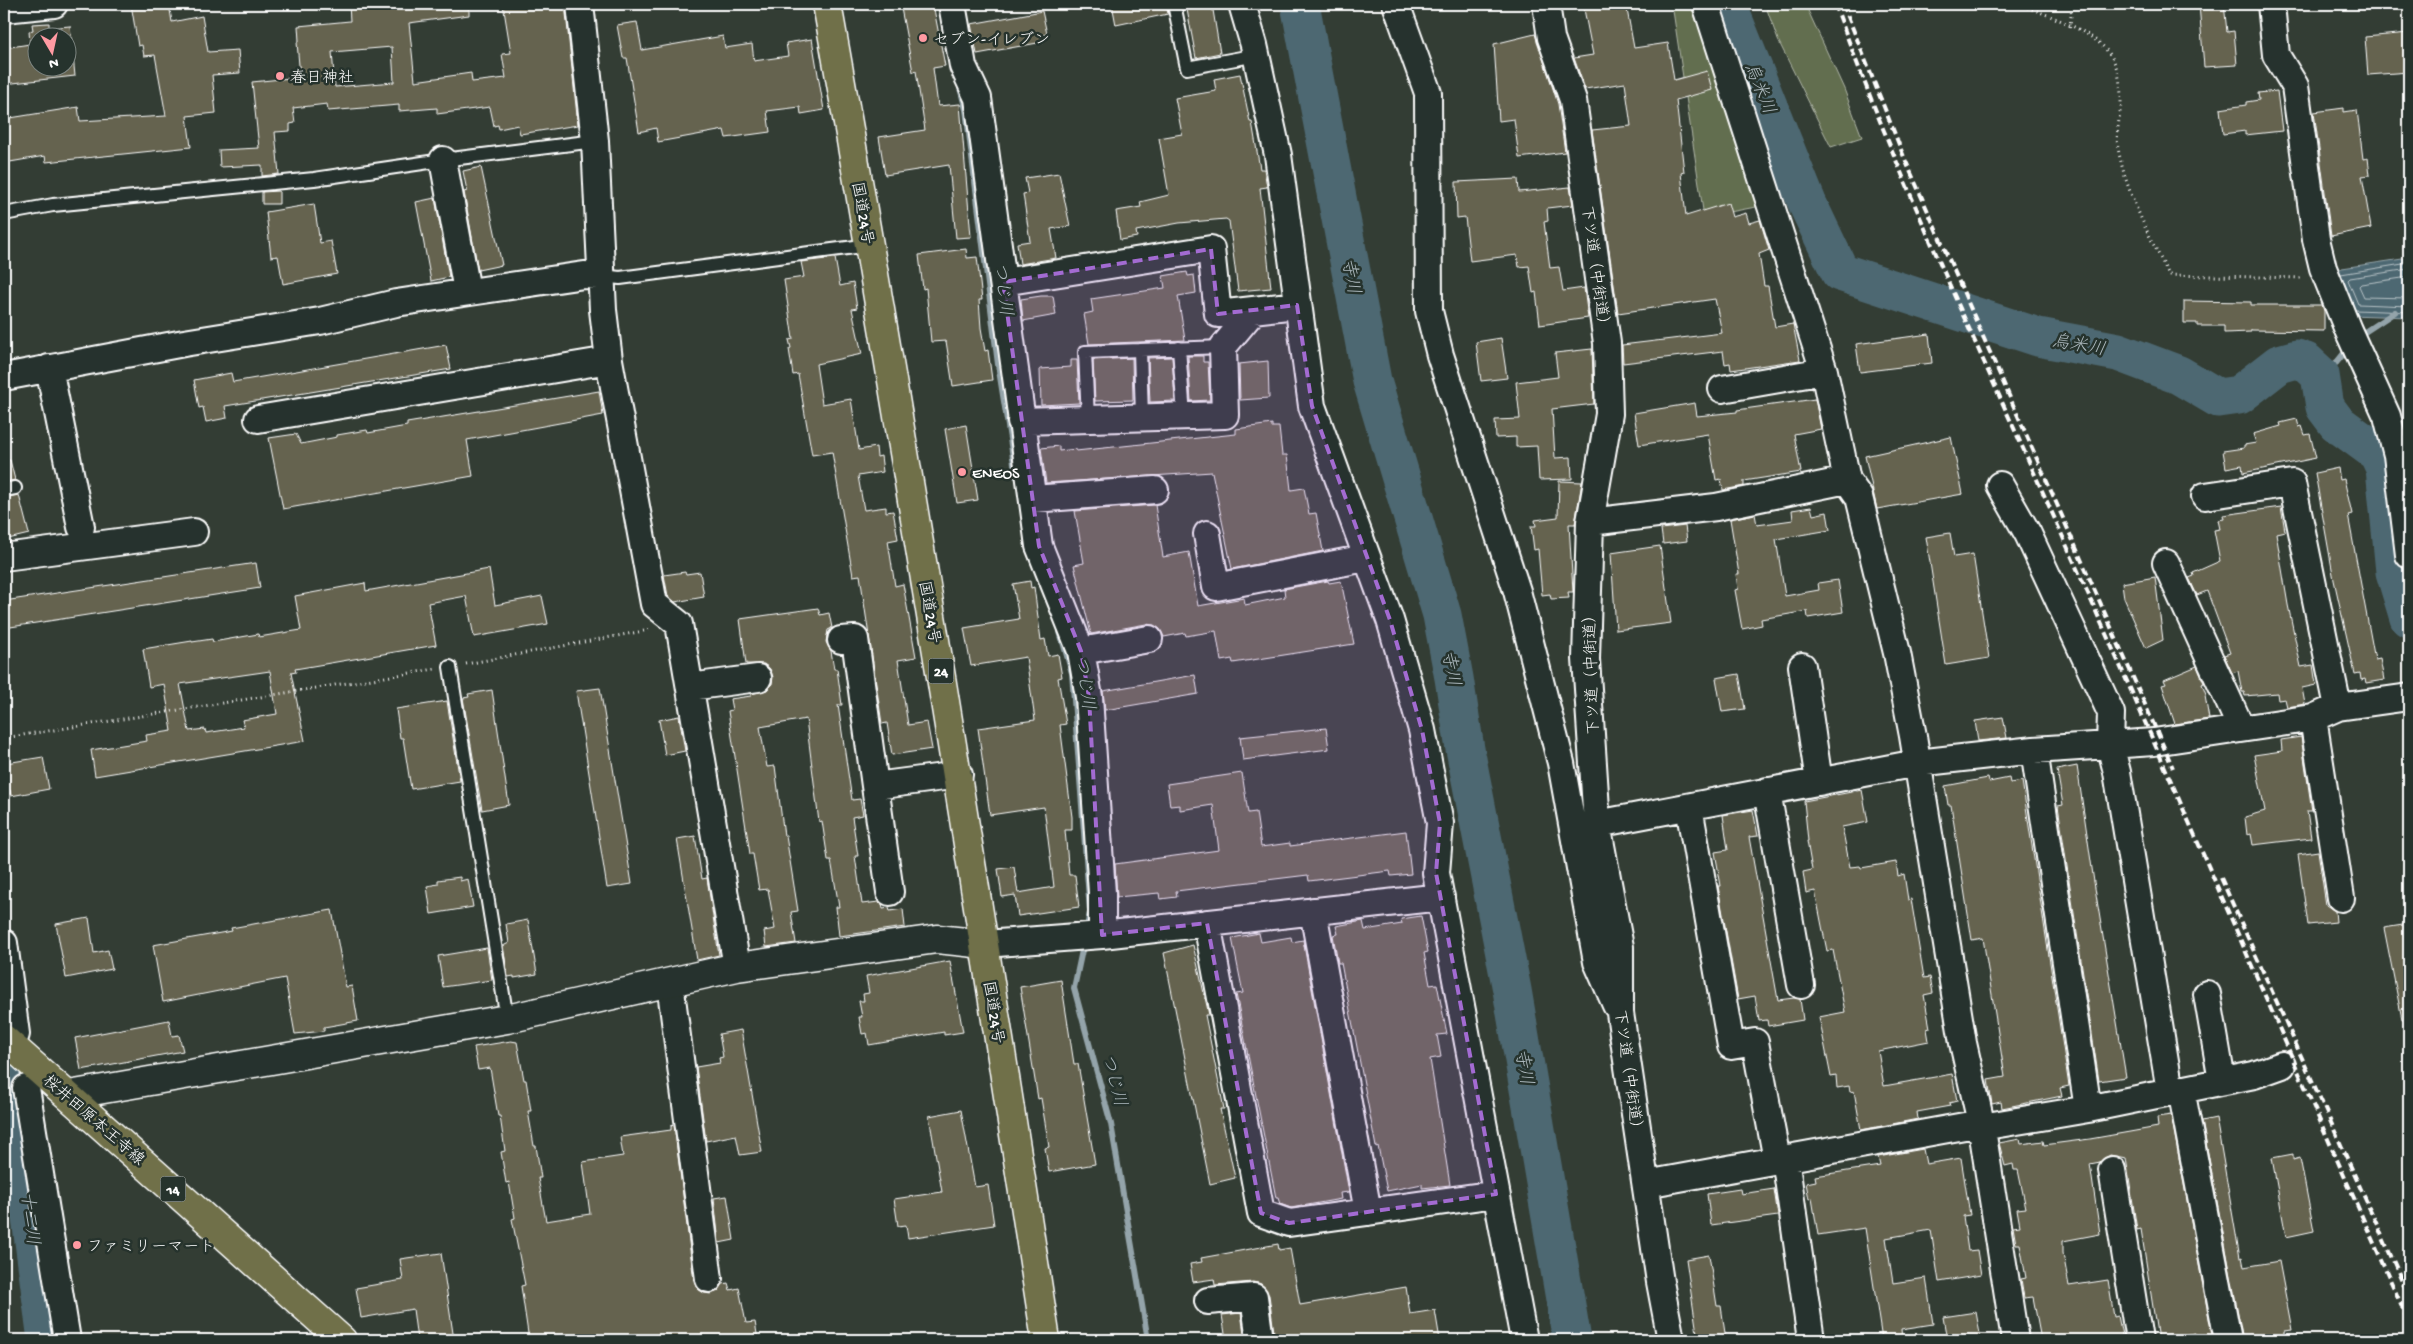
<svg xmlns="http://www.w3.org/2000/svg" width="2413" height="1344" viewBox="0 0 2413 1344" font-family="'Gochi Hand','Klee One',sans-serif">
<rect width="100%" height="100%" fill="#333d34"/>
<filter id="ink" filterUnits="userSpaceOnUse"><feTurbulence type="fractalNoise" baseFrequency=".02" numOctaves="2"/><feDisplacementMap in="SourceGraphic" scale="10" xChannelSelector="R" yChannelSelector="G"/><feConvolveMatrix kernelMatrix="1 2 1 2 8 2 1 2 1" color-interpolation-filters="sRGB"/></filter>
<g filter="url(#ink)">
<path fill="#626e4f" stroke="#b0b6a7" d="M1672 4H1690L1766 205 1704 217Z
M1765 4H1805L1844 89 1862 137 1831 147 1778 40Z"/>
<path fill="#4d6872" stroke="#94a4aa" d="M2409 258V317L2349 315 2333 273 2342 268Z"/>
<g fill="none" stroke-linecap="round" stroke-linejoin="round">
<path stroke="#b8c3c7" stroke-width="1" d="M2409 269 2350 278 2348 280 2358 304 2409 306
M2341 274 2409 263
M2409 277 2361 284 2359 286 2364 297 2409 298
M2355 310 2409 312"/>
<path stroke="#94a4aa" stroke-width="6" d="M960 88 966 110 998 364 1016 476
M2357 337 2395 312
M2320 375 2337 362 2349 347
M1060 632 1072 673 1090 912 1086 931
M1084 941 1074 988 1111 1124 1148 1340
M10 1056 12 1074"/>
<path stroke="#4d6872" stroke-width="39" d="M1300 4 1372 381 1442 615 1454 678 1465 749 1512 990 1572 1340
M1727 4 1808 205 1840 272 2038 337 2118 352 2179 375 2218 398 2239 395 2279 364 2297 359 2306 362 2320 375 2325 407 2337 423 2378 453 2385 468 2395 572 2409 618
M4 1075 12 1074 47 1340"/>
</g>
<path fill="#65634f" stroke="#fff" fill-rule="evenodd" d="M131 4H169L172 22 202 16 208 52 238 50 240 73 212 75 216 113 187 116 191 147 46 162 45 156 4 163V119L78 107 80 121 166 116 155 55 144 56 142 45 138 46Z
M349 4H469V15L409 23 415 81 471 73 472 82 506 78 502 54 511 53 503 4H565L578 125 520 134 518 125 499 129 498 125 494 126 490 107 437 114V108L399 111V105L328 111 327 104 293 108 295 123 290 124V131L275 132 279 174 262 176V165L220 167 219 150 259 148 252 82 300 77 297 42 299 41 298 26 350 21ZM392 47 394 82 335 87 332 52Z
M921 4H933L945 66 933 68 938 106 960 104 971 237 956 238 949 165 885 175 879 137 925 130 916 71 913 72 901 8Z
M1112 4H1166L1168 14 1116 25Z
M1186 4H1212L1220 53 1196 58Z
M1583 4H1626L1634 48 1668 43 1674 80 1707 71 1712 90 1676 100 1684 172 1681 173 1686 216 1728 203 1732 217 1746 213 1749 223 1760 220 1769 250 1759 254 1764 286H1768L1775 327 1793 324 1800 360 1731 370 1730 363 1725 364 1723 351 1623 363 1622 345 1722 333 1715 299 1618 313 1592 130 1631 126 1625 83 1585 89 1574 58 1593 55Z
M2199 4H2224L2227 32 2234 31 2237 65 2204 67Z
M1042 11 1047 34 1042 35 1043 42 977 54 971 24Z
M637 22 642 50 723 36 725 48 752 44 754 61 788 56 786 43 812 39 824 110 801 114 800 107 767 111 770 132 726 138 724 130 658 142 656 128 639 132 627 58H623L617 25Z
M49 23V28L70 26 75 76 4 84V48L30 44 29 31 33 30 32 24ZM38 38H68V68H38Z
M2409 33V72L2368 75 2365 37Z
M1535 34 1558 104 1565 152 1519 158 1514 119 1499 121 1494 44Z
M1240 74 1250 122H1252L1260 169H1264L1267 187 1260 188 1271 288 1238 291 1229 221 1226 219 1179 223 1136 231 1137 237 1120 240 1116 211 1141 207 1140 202 1169 195 1159 138 1182 134 1175 98 1216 91 1214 79Z
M2277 91 2282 131 2245 135V131L2223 134 2220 109 2246 105V102L2259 100 2258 93Z
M2344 108V112L2357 110 2363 159 2368 158 2370 175 2362 176 2371 228 2331 236 2314 112Z
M481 167 502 265 478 270 464 192 467 191 463 171Z
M1059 173 1070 226 1051 229 1056 258 1020 264 1017 243 1030 241 1023 194 1028 193 1025 178Z
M1518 179 1519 192 1570 187 1573 205 1547 208 1548 221 1544 222 1550 268 1559 267 1563 291 1584 288 1588 318 1540 325 1536 292 1533 293 1529 266 1519 267 1517 255 1470 261 1465 217 1457 218 1456 182Z
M279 191V204H262V192Z
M435 198 449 277 431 281 416 202Z
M314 204 320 243 331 241 337 274 283 284 278 256 271 257 266 212Z
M966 249 967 258 977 257 982 300H979L981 328 985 351 988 350 992 380 953 386 946 341 931 342 926 288 923 289 919 255Z
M835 258 840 286 853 283 857 308 852 309 862 354 816 364 822 404 851 399 859 450 876 447 877 457 881 456 883 472 858 476 864 510 886 507V512L893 511 898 539 888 541 895 586 903 584 916 657 898 660 908 725 927 722 932 749 892 755 887 723 882 724 860 575 853 576 832 452 812 455 798 374 793 375 789 349 791 348 789 340 793 339 784 280 804 277 801 262Z
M1187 272 1188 276 1194 275 1196 293 1178 296 1185 340 1089 344 1084 314 1093 312 1091 299 1165 288 1163 276Z
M1041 296H1053L1056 315 1023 321 1021 299Z
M2184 301 2251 302V305H2322L2324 311V331L2251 330V332L2224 333V326H2197V323H2184Z
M1929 334 1932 363 1860 372 1856 344Z
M1501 338 1507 378 1481 381 1476 342Z
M446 345 451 369 225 406 227 418 206 422 203 407 199 408 194 380 231 373 233 382Z
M1592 349 1594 404 1552 409 1555 458 1571 457 1572 479 1539 480 1537 446 1516 447V437L1496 438 1495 420 1520 419 1516 382 1558 377 1555 353Z
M1188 356H1203V362H1208L1210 400 1191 401Z
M1172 357 1175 401 1150 402 1148 358Z
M1132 358 1133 400 1095 401 1093 360Z
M1071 360H1077L1079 403 1041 405 1040 369 1071 367Z
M1268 361 1269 398 1240 400 1239 364Z
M599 391 603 415 467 440 473 476 283 509 269 438 296 434 301 444 337 437V435L367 430 368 433 407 426V423Z
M1815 399 1821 429 1794 434 1801 472 1744 481V486L1723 490 1721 479 1716 480 1708 434 1639 445 1634 413 1695 403 1697 416 1737 412V410Z
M2297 419 2299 427 2302 426 2305 435 2310 434 2316 458 2243 473 2242 465 2226 468 2223 451 2244 448V445L2256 443 2253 434 2281 426 2280 423Z
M1272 424V427H1279L1282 455H1287L1291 490 1304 488 1309 514 1316 513 1323 551 1232 569 1212 472 1046 483 1041 448 1059 446V451L1076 449V451L1236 434V429Z
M966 425 978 500 957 503 945 429Z
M1951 437 1963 494 1877 509 1865 456Z
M10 460 15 480 4 482V461Z
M2338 468 2340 480 2344 479 2352 514 2348 515 2375 660 2380 659 2384 680 2366 683 2365 679 2361 680 2360 673 2355 674 2334 580 2315 473Z
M1559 481 1582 482 1575 524H1569L1573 592H1568L1569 598 1551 599 1550 594 1542 595 1538 549 1534 550 1531 526H1536L1535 520 1558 517Z
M19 495 29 534 4 540V498Z
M1155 505 1163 557 1189 552 1198 606 1244 598 1245 605 1285 597 1284 589 1328 581 1329 583 1341 581 1354 644 1233 663 1232 659 1221 661 1216 631 1186 636 1185 633 1164 637 1160 629 1154 625 1146 624 1091 634 1074 565 1084 563 1075 511Z
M1811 507 1813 515 1827 512 1830 530 1776 539 1785 596 1819 590 1818 583 1838 580 1843 612 1808 618 1807 611 1761 619 1762 625 1742 629 1735 590 1738 589 1736 574H1739L1730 519 1755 514 1757 525 1793 520 1792 510Z
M2281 507 2285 531 2276 533 2288 605 2301 667 2313 665 2316 685 2302 688 2305 704 2287 707 2285 699 2278 700 2277 693 2245 696 2244 692H2242L2238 671 2232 673 2224 655 2230 653 2207 591 2197 595 2189 578 2194 576 2193 573 2220 561 2214 530 2220 529 2218 520 2224 519 2223 515Z
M1685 526 1687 541 1663 544 1661 529Z
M1950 533 1954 557 1973 554 1989 658 1946 665 1926 537Z
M1660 546 1671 623 1616 630 1611 553Z
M256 563 260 588 4 628V601Z
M489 569 495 605 542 596 548 624 474 637 466 596 428 603 436 645 295 669 296 672 291 673 305 741 95 776 91 750 147 741 146 735 172 731 164 684 149 687 143 649 192 641V642L212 639 213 642 258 634 259 637 301 630 295 596 365 583 366 591ZM270 671 277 714 242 720 244 727 206 733 205 729 189 731 180 684Z
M685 572 686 574 700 572 704 597 675 602 668 596 664 575Z
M2155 577 2163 640 2146 648 2124 598 2122 583Z
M1030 581 1031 588 1034 587 1041 640 1045 639 1048 656 1058 654 1062 677 1058 678 1066 724 1060 725 1072 817V830H1065L1069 875H1075L1079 907 1018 916 1015 895 1002 897 998 869 1014 867 1018 893 1054 887 1044 807 990 815 978 728 1035 720 1026 657 971 666 964 628 1019 619 1013 584Z
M818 608 820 615 829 613 832 628 828 630 826 642 831 651 834 669H837L842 705H838L852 800 860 799 863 815 852 817 858 856H855L862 904 879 902 882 904 883 909 889 908 890 911 903 909 905 927 839 936 836 907H839L831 860H828L822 821 819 822 806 719 760 727 767 767 775 766 784 836H786L798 911 791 912 796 943 766 947 764 931 775 929 768 889 759 890 753 854H750L728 711 732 710 730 699 751 696V694L767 690 772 684 773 677 770 669 764 664H746L740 619Z
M2197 666 2204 683 2202 684 2206 695 2205 696 2209 719 2175 724 2162 685 2166 684 2164 680Z
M1739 674 1745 709 1722 712 1716 678Z
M1195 675 1198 694 1105 710 1103 691Z
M600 688 632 884 607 888 576 691Z
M492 690 509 805 482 810 463 698 469 697 468 694Z
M447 701 460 781 411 789 403 738H400L396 709Z
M679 716 685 751 665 755 659 720Z
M2003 717 2007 738 1978 741 1975 721Z
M1326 728 1329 749 1243 760 1240 737Z
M2301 737 2312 811H2307L2311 838 2253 845 2251 834 2247 835 2245 817 2265 811 2254 755 2282 751 2281 740Z
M43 757 49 789 11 796 10 790 4 791V773H7L6 763Z
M2077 766 2094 882 2126 1077 2099 1081 2058 806 2063 805 2057 770Z
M1242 773 1248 813 1256 812 1261 847 1290 843V846L1406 831 1411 874 1391 876 1390 871 1309 881 1308 875 1176 891 1177 897 1160 899 1159 893 1117 897 1115 864 1219 850 1213 805 1180 810V805L1170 806 1167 784Z
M1988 778 1989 782 2009 778 2010 783 2022 781 2069 1086 2060 1088 2062 1096 2002 1108 2001 1102 1992 1104 1988 1080 2005 1077 1983 938 1972 940 1951 805H1948L1945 786Z
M1862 790 1868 822 1842 827 1850 867 1860 866 1861 868 1896 862 1898 876 1904 874 1908 900 1911 899 1924 978 1930 977 1933 993 1924 995 1930 1028 1927 1029 1929 1041 1878 1051 1884 1086 1952 1074 1957 1101 1949 1103 1950 1106 1917 1112 1918 1119 1861 1130 1854 1091 1850 1092 1849 1086 1837 1088 1836 1076 1831 1077 1819 1017 1845 1012 1833 950 1827 951 1815 891 1806 893 1803 872 1812 870 1807 841H1808L1804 801Z
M1753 810 1758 836 1749 837 1778 1000 1794 998 1800 999 1803 1020 1768 1026 1767 1020 1759 1021 1755 996 1738 999 1718 886H1721L1715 852 1728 850 1723 815Z
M695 836 702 879 707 878 719 955 697 960 677 839Z
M2318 851 2326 905 2335 911 2336 922 2308 925 2298 854Z
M460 877V881L468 879 473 907 431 914 427 886 438 884V880Z
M332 910 346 987 352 986 358 1021 324 1027V1031L295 1034 285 978 163 1002 153 945 232 931 231 928Z
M1421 916 1428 952 1424 953 1430 985 1437 984 1447 1034 1437 1035 1441 1057 1430 1059 1450 1185 1422 1188V1184L1387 1191 1378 1146 1376 1147 1341 963H1338L1333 935 1338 934 1336 926 1363 921 1365 930 1402 924 1401 919Z
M89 918 94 953 108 950 112 969 66 978 56 924Z
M528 920 537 974 514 978V976L508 977 503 946 509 943 506 924Z
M2409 924V1019H2402L2384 928Z
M1259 933 1261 942 1291 937 1292 942 1303 940 1349 1192 1340 1193 1341 1199 1291 1208 1280 1204 1278 1198H1276L1236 994 1243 993 1232 938Z
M1193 945 1209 1015H1205L1224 1109H1220L1235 1178 1210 1184 1164 953Z
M487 948 492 980 443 987 438 956Z
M950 961 963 1032 944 1035V1032L869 1045 867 1033 862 1034 859 1017H862L859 1001H864L863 994 869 993 866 976Z
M1061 980 1074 1064H1078L1095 1164 1049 1172 1045 1148 1049 1147 1041 1098 1038 1099 1020 987Z
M169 1020 172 1036 179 1035 183 1051 81 1070 75 1038Z
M741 1030 762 1152 740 1155 736 1135 706 1141 696 1067 720 1063 719 1058 723 1057 719 1034Z
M511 1041 517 1042 524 1080H526L531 1111H528L534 1146H536L541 1178H538L546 1221 590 1214 583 1162 623 1156 620 1137 671 1130V1126L674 1125 694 1281 697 1288 704 1293 711 1294 718 1291 723 1284 728 1283 730 1290 739 1288 746 1323 755 1322 758 1340H529L521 1286 525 1285 512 1219 515 1218 509 1182 506 1183 501 1152 505 1151 500 1116H498L490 1068 478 1070 474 1047Z
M961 1110 975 1187 988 1185 994 1225 908 1238 906 1225 898 1226 894 1199 942 1192 929 1116Z
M2171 1115 2213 1340H2196L2195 1333 2158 1340 2141 1229 2137 1230 2126 1158 2110 1155 2100 1162 2090 1164 2100 1234 2063 1241V1253L2069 1286 2108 1280 2114 1317 2118 1316 2123 1340H2041L2033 1297 2024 1298 2021 1279 2026 1278 2020 1244H2016L2013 1227 2020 1226 2017 1209 2026 1208 2018 1170H2014L2013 1164 2005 1166 1999 1143 2020 1139 2021 1144 2043 1141 2044 1145 2090 1139 2158 1127 2157 1117Z
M2216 1118 2240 1258 2242 1257 2244 1267 2279 1261 2292 1330 2284 1331V1335L2243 1340 2202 1121Z
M1923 1149 1926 1164 1961 1158 1970 1215 1963 1216 1968 1251 1977 1250 1981 1275 1939 1282 1931 1230 1886 1238 1893 1283 1926 1278 1933 1324 1901 1329 1902 1340H1882L1865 1228 1818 1235 1812 1198 1809 1199 1806 1183 1816 1181 1815 1176 1880 1166 1878 1157Z
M2293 1154V1160L2300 1158 2314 1231 2286 1237 2272 1158Z
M1740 1189 1741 1194 1774 1189 1778 1216 1711 1225 1707 1194Z
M727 1196 734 1240 719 1243 714 1198Z
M1278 1244 1279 1250 1290 1248 1300 1305 1406 1287 1410 1314 1435 1310 1440 1340H1275L1269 1295 1261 1284 1253 1282 1215 1285 1214 1279 1193 1282 1190 1264 1202 1262 1201 1258Z
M441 1253 454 1340H417L413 1309 361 1318 356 1288 403 1280 400 1259Z
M1709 1255 1717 1306H1721L1726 1340H1698L1686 1259Z
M1976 1312 1981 1340H1947L1943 1317Z
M1241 1313 1245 1340H1226L1222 1315Z"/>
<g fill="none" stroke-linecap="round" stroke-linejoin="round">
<g stroke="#fff" stroke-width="16">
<path id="lane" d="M1174 4 1187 68 1257 55
M4 214 53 205 314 179 443 160 595 141
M602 276 620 278 870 245
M1179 348 1184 416
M1140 350 1142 417
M1088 419 1085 352 1223 347
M4 490 15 488
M450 667 507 1019"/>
</g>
<g stroke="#fff" stroke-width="30">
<path id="street" d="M580 4 595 141 603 310 609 360 654 604 679 624 737 967
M952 4 963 66 978 98 1039 546 1081 651 1089 697 1102 893V935
M1242 4 1254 45 1278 155 1312 406 1390 620 1422 730 1440 823 1436 873 1524 1340
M1396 4 1428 93 1429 311 1440 355 1517 591 1561 763 1597 962 1616 1005
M1546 4 1551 38 1573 100 1607 343 1609 414 1590 522 1586 659 1597 824 1620 947V1013L1660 1282 1671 1340
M1706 4 1824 371 1847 480 1859 497 1897 653 1913 736 1963 1043 1981 1123 2015 1340
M2271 4 2276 55 2295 86 2316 239 2323 268 2348 330 2387 416 2397 455 2409 555
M4 9 54 4
M443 160 467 291
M1003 282 1211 249 1218 314 1297 305
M49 368 81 527
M4 377 184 343 320 321 396 303 584 275 602 276
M1722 389 1824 371
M258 419 609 360
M1021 421 1225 415 1223 347 1253 311
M2000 485 2028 534 2111 713 2110 745 2117 772 2170 1091
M2205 496 2292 483 2338 707
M1033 499 1155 490
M1590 522 1716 507 1847 480
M1207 534 1216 587 1366 558
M4 557 194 532
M2166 563 2241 728
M841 640 855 639 875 786 959 775
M1081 651 1149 639
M1802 666 1819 782
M690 687 758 678
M2313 718 2341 898
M2034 750 2088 1109
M875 786 890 892
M1767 791 1801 985
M1689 807 1731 1046 1755 1042 1777 1160
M1597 824 1917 763 2034 750 2154 742 2313 718 2338 707 2409 697
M1313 911 1368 1212
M1207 923 1261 1213 1289 1223 1496 1194
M4 943 16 1034 12 1046
M985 944 1102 935 1441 897
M670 983 709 1279
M2207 994 2222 1081
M26 1088 67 1340
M2181 1089 2228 1340
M1785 1158 1811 1340
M2112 1170 2139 1340
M1646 1184 1981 1123 1993 1125 2088 1109 2254 1075 2282 1065
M1208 1301 1254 1297 1260 1340"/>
</g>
<g stroke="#fff" stroke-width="31">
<path id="secondary" d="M69 1095 507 1019 737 967 937 939 985 944"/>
</g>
<g stroke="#fff" stroke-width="31">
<path id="primary" d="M4 1039 342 1340"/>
</g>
<g stroke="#fff" stroke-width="31">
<path id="highway" d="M827 4C906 448 977 894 1046 1340"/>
</g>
<path stroke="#fff" stroke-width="3" stroke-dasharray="1 4" stroke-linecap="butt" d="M2018 4C2045 14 2090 29 2108 52 2118 64 2120 81 2121 95 2122 112 2115 131 2118 148 2126 193 2149 235 2169 275L2302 278
M2070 27 2072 4
M466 664 649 630
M4 738 435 669"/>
<use href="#lane" stroke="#26332d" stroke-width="12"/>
<use href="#street" stroke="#26332d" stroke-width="26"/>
<use href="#secondary" stroke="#26332d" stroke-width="28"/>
<use href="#primary" stroke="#6f704a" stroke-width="28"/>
<use href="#highway" stroke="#6f704a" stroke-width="28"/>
<path stroke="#fff" stroke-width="4" stroke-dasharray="8 4" stroke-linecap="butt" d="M1835 4C1904 194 1992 377 2074 562 2187 815 2296 1069 2409 1322
M1843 4 1904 157 2173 768
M2221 878 2409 1296"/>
</g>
</g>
<path fill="#a36bd2" fill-opacity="0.2" stroke="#a36bd2" stroke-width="4" stroke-dasharray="10 6" stroke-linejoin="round" d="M1211 249 1218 314 1297 305 1312 406 1390 620 1422 730 1440 823 1436 873 1496 1194 1289 1223 1261 1213 1207 923 1102 935 1089 697 1081 651 1039 546 1003 282Z"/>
<g fill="#ff9aa2" stroke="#26332d" stroke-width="2">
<circle cx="923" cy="38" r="5"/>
<circle cx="280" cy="76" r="5"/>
<circle cx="962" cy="472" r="5"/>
<circle cx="77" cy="1245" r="5"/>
</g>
<g text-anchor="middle" stroke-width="5" stroke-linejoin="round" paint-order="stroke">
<g fill="#26332d" stroke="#bec2c0" stroke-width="1">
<rect x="928.5" y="658.5" width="25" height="25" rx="4"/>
<rect x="160.5" y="1176.5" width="25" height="25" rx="4"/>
</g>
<g font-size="15" font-weight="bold" fill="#fff">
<text x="941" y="676">24</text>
<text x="173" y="1194">14</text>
</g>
<g font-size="16" fill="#fff" stroke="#26332d" text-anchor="start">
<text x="933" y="44">セブン-イレブン</text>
<text x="290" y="82">春日神社</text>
<text x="972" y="478">ENEOS</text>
<text x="87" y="1251">ファミリーマート</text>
</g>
<g font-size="16" fill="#fff" stroke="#26332d">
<text transform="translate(864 213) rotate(80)" y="6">国道24号</text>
<text transform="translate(1597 269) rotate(82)" y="6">下ツ道（中街道）</text>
<text transform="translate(931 612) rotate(80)" y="6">国道24号</text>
<text transform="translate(1590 671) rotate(-92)" y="6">下ツ道（中街道）</text>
<text transform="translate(995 1012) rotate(81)" y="6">国道24号</text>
<text transform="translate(1630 1073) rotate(82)" y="6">下ツ道（中街道）</text>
<text transform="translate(95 1119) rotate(41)" y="6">桜井田原本王寺線</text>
</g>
<g font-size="18" font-style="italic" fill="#afbbc0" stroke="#26332d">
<text transform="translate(1761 88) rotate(68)" y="6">烏米川</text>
<text transform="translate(1352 276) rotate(79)" y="6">寺川</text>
<text transform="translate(1004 289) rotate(83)" y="6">つじ川</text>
<text transform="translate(2079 344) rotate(10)" y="6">烏米川</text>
<text transform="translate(1452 668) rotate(79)" y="6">寺川</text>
<text transform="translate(1086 683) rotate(82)" y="6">つじ川</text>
<text transform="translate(1525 1067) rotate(80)" y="6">寺川</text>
<text transform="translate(1115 1080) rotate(75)" y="6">つじ川</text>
<text transform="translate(31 1218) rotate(83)" y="6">十二川</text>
</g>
</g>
<rect width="2413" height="1344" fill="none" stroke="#26332d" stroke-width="20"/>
<rect x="10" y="10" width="2393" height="1324" fill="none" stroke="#fff" stroke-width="2" filter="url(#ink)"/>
<g transform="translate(52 52) rotate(171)"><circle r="24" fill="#26332d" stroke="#7d8581"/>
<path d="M0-4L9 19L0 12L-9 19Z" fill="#ff9aa2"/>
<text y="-8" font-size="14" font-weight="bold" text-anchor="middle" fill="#ffffff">N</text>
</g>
</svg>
